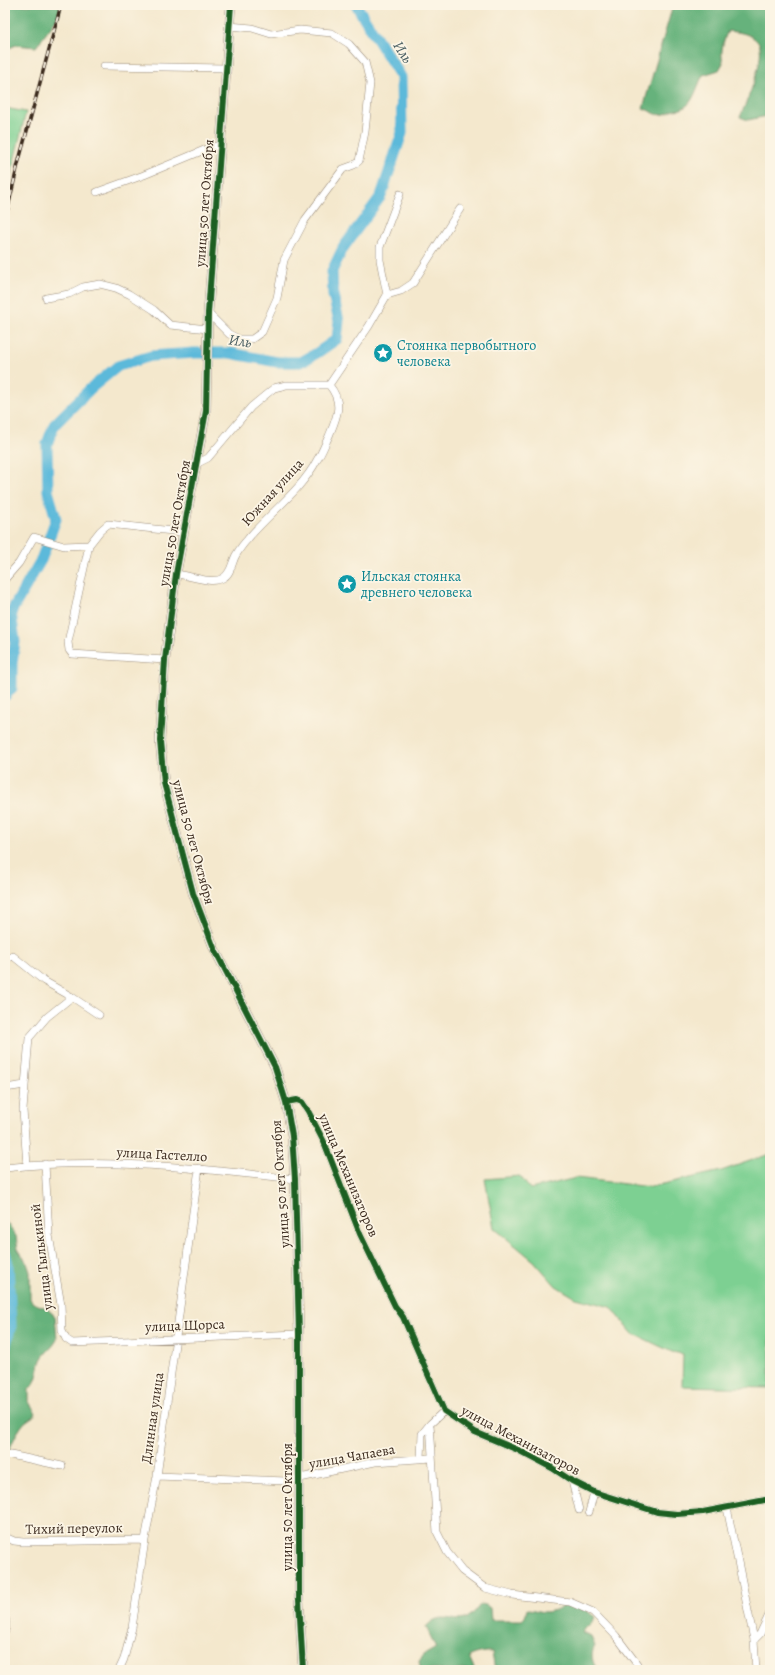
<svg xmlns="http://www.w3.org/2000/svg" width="775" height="1675" viewBox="0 0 775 1675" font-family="Alegreya,serif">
<rect width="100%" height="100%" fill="#fcf5e5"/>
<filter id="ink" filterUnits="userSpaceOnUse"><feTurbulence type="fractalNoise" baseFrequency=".025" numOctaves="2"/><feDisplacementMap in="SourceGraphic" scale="8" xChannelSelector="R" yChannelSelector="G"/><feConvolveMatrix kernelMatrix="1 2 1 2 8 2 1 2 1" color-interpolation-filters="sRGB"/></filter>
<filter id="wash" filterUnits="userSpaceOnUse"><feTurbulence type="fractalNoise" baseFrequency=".012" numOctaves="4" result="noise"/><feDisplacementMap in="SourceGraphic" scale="16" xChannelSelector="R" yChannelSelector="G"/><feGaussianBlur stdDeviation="0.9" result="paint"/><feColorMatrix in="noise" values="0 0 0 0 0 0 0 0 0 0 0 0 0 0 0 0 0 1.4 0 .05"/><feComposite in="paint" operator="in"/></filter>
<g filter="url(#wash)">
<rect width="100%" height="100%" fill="#f4e8cd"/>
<path fill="#7dd092" stroke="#5c7d58" d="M5 108 26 112 5 197Z
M770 1154V1388L682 1386 683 1354 672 1352 632 1333 611 1307 576 1298 556 1286 534 1261 494 1228 485 1179 520 1176 530 1189 576 1178 650 1187 721 1171Z"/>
<path fill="#66b27c" stroke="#506e4d" d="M5 5H61L59 16 36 47 16 45 5 50Z
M673 5H770V98L768 100 767 116 748 120 740 117C746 103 769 52 757 41 750 33 738 32 728 31 723 40 720 53 723 63L719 70 703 75C697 85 694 105 681 109 678 110 675 109 672 111 658 118 657 114 643 108Z
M5 1221 16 1236 18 1249 27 1263 30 1272V1299L33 1303 46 1308 55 1316 57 1339C54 1347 45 1352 41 1360 37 1371 39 1381 29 1389V1402L36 1413C33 1418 28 1419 24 1423 15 1434 9 1449 5 1463Z
M481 1604 486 1605 490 1608 491 1620H522L525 1617 527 1609C534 1609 539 1612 545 1612 555 1612 562 1605 570 1605 579 1605 588 1612 595 1617 593 1624 585 1626 583 1633L591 1637 595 1646C590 1654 592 1663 598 1670H548L546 1668 543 1670H495L492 1652C486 1651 473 1654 469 1657L475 1670H421L419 1661 424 1655 436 1648 426 1627C441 1609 455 1625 467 1618 473 1615 477 1608 481 1604Z"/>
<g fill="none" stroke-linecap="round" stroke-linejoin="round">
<path stroke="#5cb9da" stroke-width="11" d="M5 696 12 688V663L15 642 11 612 41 560 56 519 48 491 47 444 54 425 90 389 118 366 151 356 194 353H230L277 362H301L317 353 337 339 339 321 333 295 332 271 343 248 381 196 402 133 401 77 356 5
M5 1252 8 1264 11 1326 5 1347"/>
</g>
</g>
<g filter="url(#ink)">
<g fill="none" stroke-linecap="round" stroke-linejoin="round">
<g stroke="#988976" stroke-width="8">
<path id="street" d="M104 66 226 68
M97 192 144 175 209 148 221 145
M387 295 401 291 413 283 460 209
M46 298 69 294 83 287 100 284 116 288 129 294 154 310 170 325 208 329
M208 313 229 334 239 339H252L262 332 277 298 284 260 305 220 343 169 354 165 359 161 365 132 370 83 365 62 349 44 332 33 300 30 271 34 252 28 229 26
M329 385 369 326 387 295 380 260V247L400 194
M198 463 208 458 251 407 274 388 286 385H329
M176 574C189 575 212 585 223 578 231 574 232 562 236 555 239 550 243 544 247 540 268 514 301 491 317 460 322 453 325 444 329 436 337 417 344 403 329 385
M5 579 19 563 34 537 64 546 89 545
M165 660 72 654 69 650 68 642 89 545 100 531 108 524 182 532
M5 959 13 956 44 981 72 997 99 1015
M5 1088 25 1085
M286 1102 297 1100 302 1102 308 1111 324 1142 360 1234 395 1306 403 1317 444 1411 475 1432 518 1450 552 1468 572 1481 594 1492 657 1512 677 1514 703 1512 770 1499
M45 1164 49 1235 61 1305 62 1331 66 1339 72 1343 299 1334
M27 1165 23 1110 29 1038 47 1017 72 997
M5 1168C102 1157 199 1168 295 1179
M444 1411 430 1424 437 1532 447 1552 462 1571 485 1588 512 1595 570 1602 593 1612 616 1636 637 1664 639 1670
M5 1456 6 1454 62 1466
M421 1458 422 1434 430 1424
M157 1476 286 1481 375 1462 432 1458
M572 1481 579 1510
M727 1508 754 1640 756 1670
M589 1512 594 1492
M5 1537 14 1541 23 1542 145 1540
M5 1617 6 1625 5 1631
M754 1640 760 1634 770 1613
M119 1670 124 1659 132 1628 145 1540 157 1476 199 1168"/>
</g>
<g stroke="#988976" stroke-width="10">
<path id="secondary" d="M231 5 208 313 206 411 176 574 165 660 160 741 164 783 193 893 214 948 275 1067 286 1102 292 1136 295 1179 299 1334V1600L303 1670"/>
</g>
<use href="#street" stroke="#fff" stroke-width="7"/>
<use href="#secondary" stroke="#fff" stroke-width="9"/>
<g stroke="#3b2a1e" stroke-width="3.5">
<path id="rail" d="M5 220 18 164 61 5"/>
</g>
<use href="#rail" stroke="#fcf5e5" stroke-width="2" stroke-dasharray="6" stroke-linecap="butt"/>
<g stroke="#fcf5e5" stroke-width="8">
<path id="cycleway" d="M231 5 208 313 206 411 176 574 165 660 160 741 164 783 193 893 214 948 275 1067 286 1102 292 1136 295 1179 299 1334V1600L303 1670
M286 1102 297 1100 302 1102 308 1111 324 1142 360 1234 395 1306 403 1317 444 1411 475 1432 518 1450 552 1468 572 1481 594 1492 657 1512 677 1514 703 1512 770 1499"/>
</g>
<use href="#cycleway" stroke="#1b5e20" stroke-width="6"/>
</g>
</g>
<defs>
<g id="sight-disc" transform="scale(1)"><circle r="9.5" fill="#0f9aa8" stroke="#fcf5e5"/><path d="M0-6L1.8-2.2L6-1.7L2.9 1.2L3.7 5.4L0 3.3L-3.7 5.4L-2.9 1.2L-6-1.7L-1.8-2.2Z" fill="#fff"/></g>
</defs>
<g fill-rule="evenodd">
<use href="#sight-disc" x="383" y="353"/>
<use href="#sight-disc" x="347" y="584"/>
</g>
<g text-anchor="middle" stroke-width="3.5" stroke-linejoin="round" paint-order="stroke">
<g font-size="14" fill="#3b2a1e" stroke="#fcf5e5">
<text transform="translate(204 203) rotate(-86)" y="5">улица 50 лет Октября</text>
<text transform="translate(272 492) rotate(-48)" y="5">Южная улица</text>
<text transform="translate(174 523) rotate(-80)" y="5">улица 50 лет Октября</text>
<text transform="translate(194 842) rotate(75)" y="5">улица 50 лет Октября</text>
<text transform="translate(162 1154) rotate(3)" y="5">улица Гастелло</text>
<text transform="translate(349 1175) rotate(67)" y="5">улица Механизаторов</text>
<text transform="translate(280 1184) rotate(-94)" y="5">улица 50 лет Октября</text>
<text transform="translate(41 1257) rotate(-97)" y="5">улица Тылькиной</text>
<text transform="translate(185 1325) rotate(-2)" y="5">улица Щорса</text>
<text transform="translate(152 1418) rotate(-82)" y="5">Длинная улица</text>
<text transform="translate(521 1440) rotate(28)" y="5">улица Механизаторов</text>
<text transform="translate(352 1456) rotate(-10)" y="5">улица Чапаева</text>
<text transform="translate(287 1507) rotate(-90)" y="5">улица 50 лет Октября</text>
<text transform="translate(74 1528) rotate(-1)" y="5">Тихий переулок</text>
</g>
<g font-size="14" fill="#0d838f" stroke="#fcf5e5" text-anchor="start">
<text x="397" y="350">Стоянка первобытного<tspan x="397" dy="16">человека</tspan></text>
<text x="361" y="581">Ильская стоянка<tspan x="361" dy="16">древнего человека</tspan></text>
</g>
<g font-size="15" font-style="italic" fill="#475c60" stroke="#fcf5e5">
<text transform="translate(403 52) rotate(58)" y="5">Иль</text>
<text transform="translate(240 341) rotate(8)" y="5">Иль</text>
</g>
</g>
<rect width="775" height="1675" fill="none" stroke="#fcf5e5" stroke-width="20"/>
</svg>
